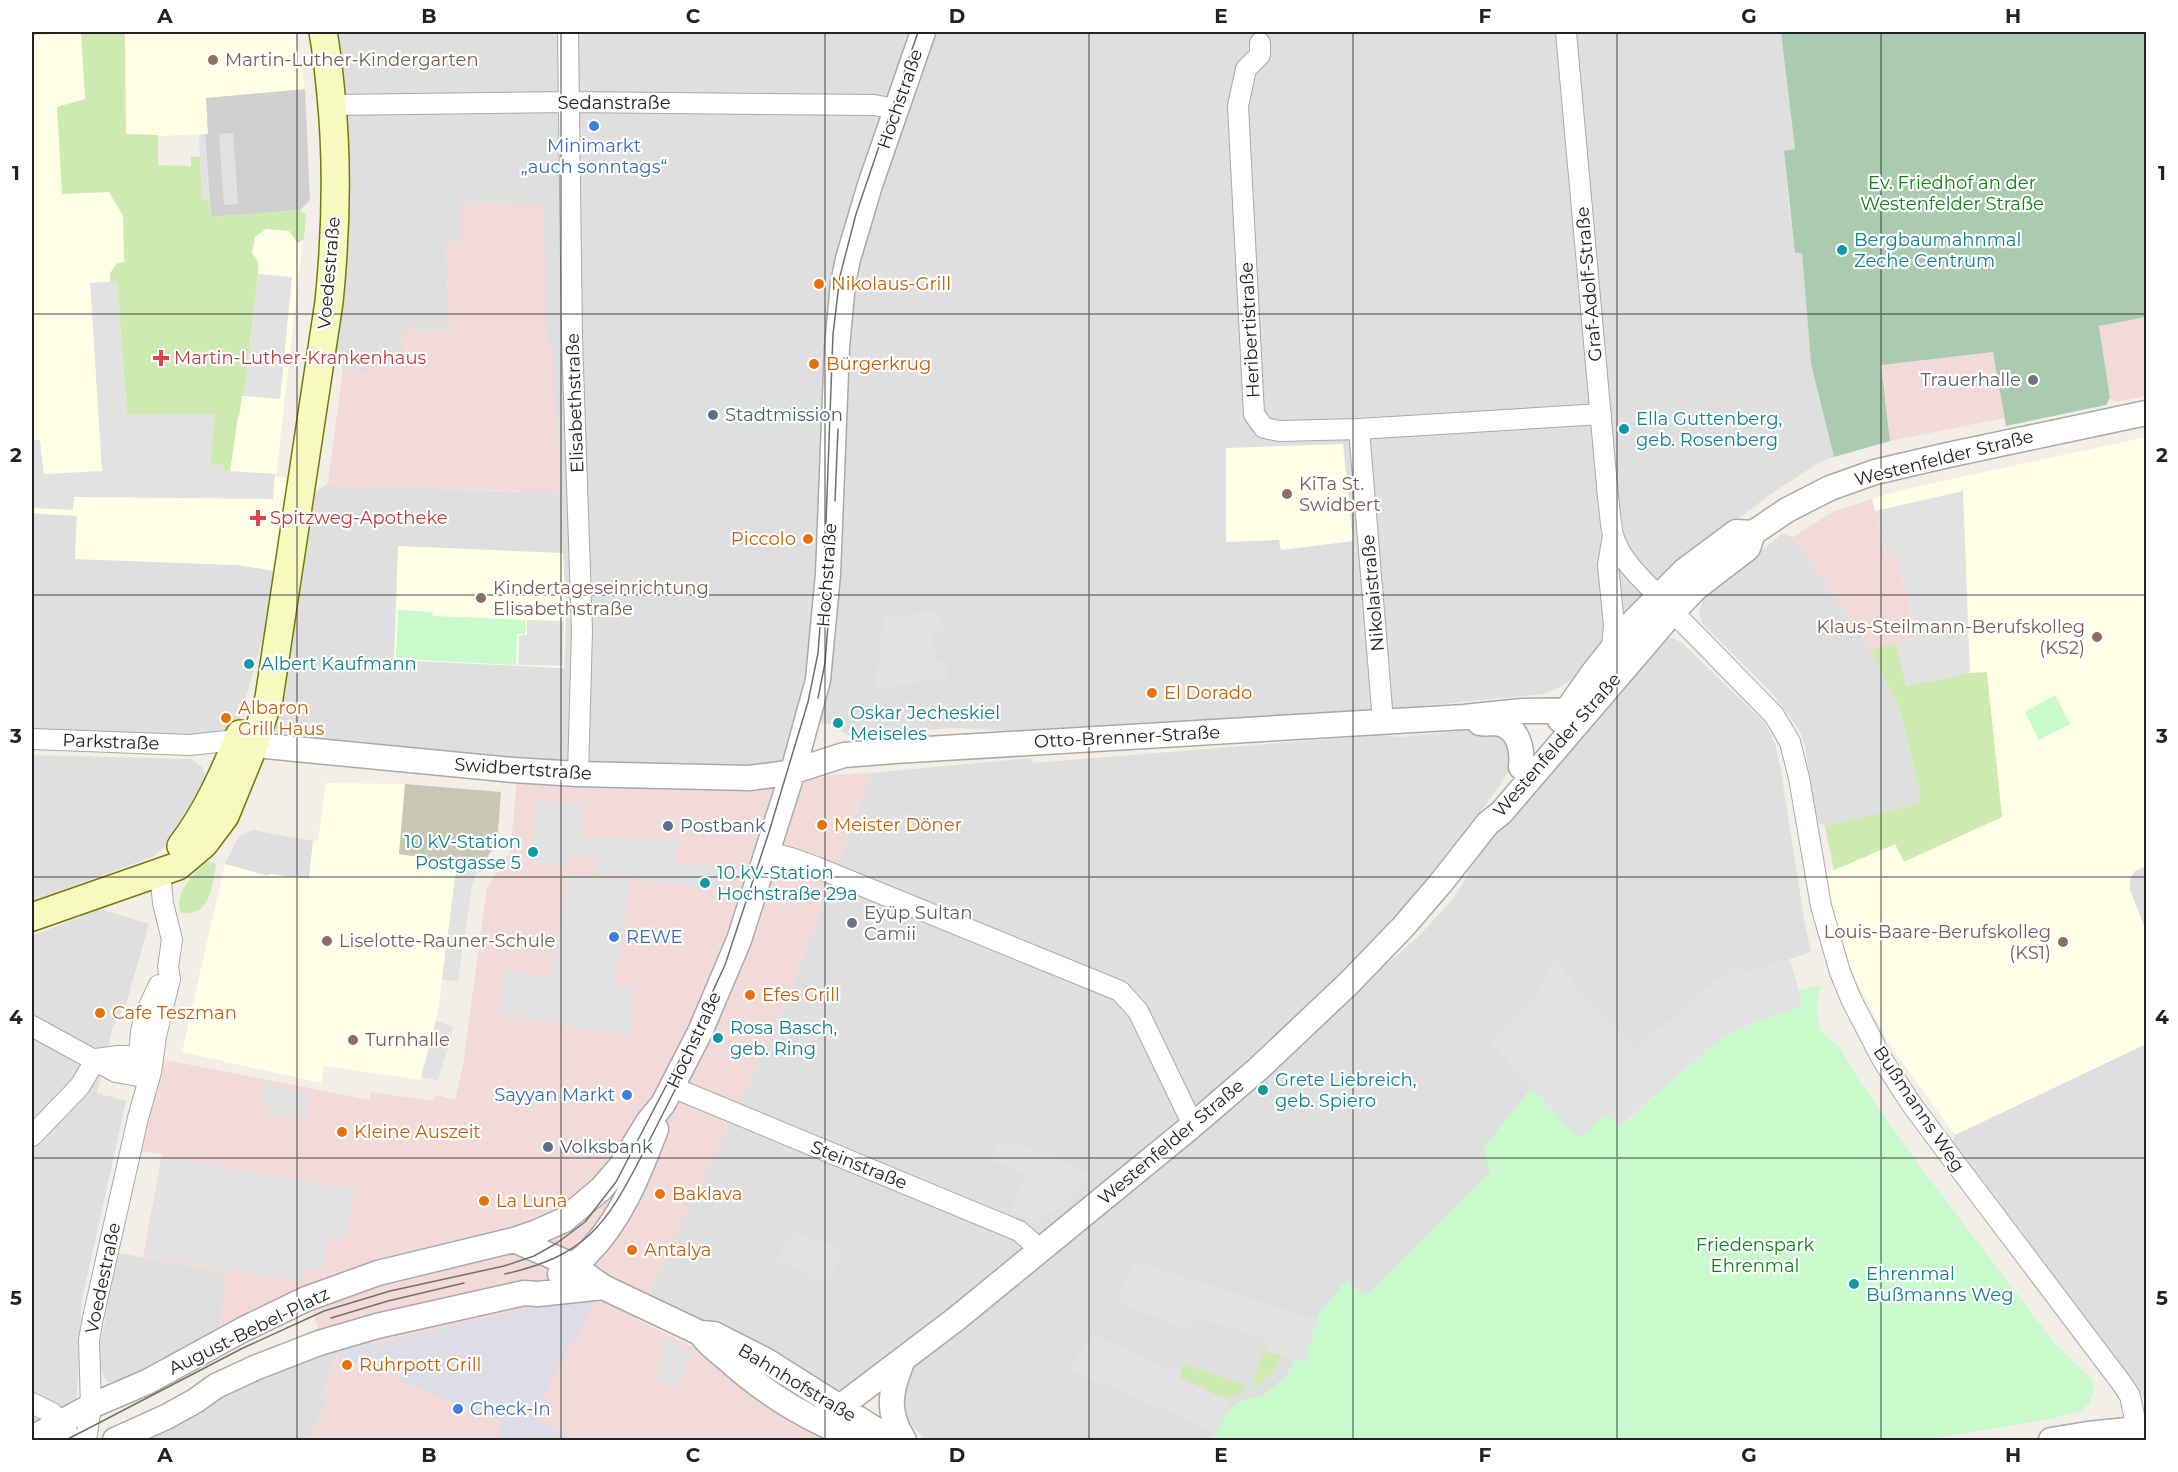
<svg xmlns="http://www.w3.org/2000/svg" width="2178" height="1472" viewBox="0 0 2178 1472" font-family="Montserrat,sans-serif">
<rect width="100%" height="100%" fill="#f2efe9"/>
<path fill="#e0dfdf" d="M335 32H1781L1795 149 1784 151 1789 207 1795 252H1802L1811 364 1834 457 1818 463 1771 494 1673 567 1581 672 1562 686 1543 694 1400 708 1136 729 1055 733 951 728 849 736 832 725 799 719 787 761 781 767 603 764 554 761 311 738 274 731 270 723 287 657 315 493 328 483 359 489 388 486 521 492 553 348 548 345 461 243 446 242 449 331 402 366 398 368 378 367 368 377 358 372 343 369 332 356Z
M32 513 77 516 75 559 237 565 276 571 266 626 239 722 233 730 215 736 32 729Z
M1782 534 1793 537 1871 650 1899 708 1919 789 1920 803 1825 826 1817 823 1805 747 1800 731 1771 692 1702 623 1699 611 1705 596Z
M1665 637 1675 639 1682 643 1765 723 1775 744 1781 771 1804 919 1811 952 1743 974 1734 966 1635 1050 1553 961 1536 999 1491 1041 1532 1087 1484 1148 1490 1173 1365 1296 1347 1280 1319 1314 1304 1362 1295 1358 1288 1374 1262 1397 1217 1433 1211 1440H925L907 1420 905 1398 908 1370 1417 938 1451 901 1464 882 1473 861 1658 642Z
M1487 728 1508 734 1512 767 1462 838 1369 950 1299 1018 1166 1135 906 1345 843 1389H832L647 1295 781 1016 871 773 1031 758 1032 763 1380 735 1401 737Z
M32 755 191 759 202 767 208 781 175 838 154 856 32 901Z
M253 830 313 841 309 879 269 874V876L225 864 239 836Z
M2143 866H2146V931L2130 890V879L2135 870Z
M100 909 149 924 127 1001 113 1027 97 1093 126 1101 82 1300 76 1407 32 1429V936Z
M2146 1044V1400L1952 1146 1955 1135Z
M118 1253 226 1272 220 1329 121 1383 108 1382 104 1377 99 1367 98 1357Z
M326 1350 338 1354 322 1394 328 1397 310 1440H129L214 1396Z"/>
<path fill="#f2dad9" d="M461 202 543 204 548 345 553 348 561 493 388 486 359 489 328 483 343 369 358 372 367 377 373 362 378 364 379 367 398 368 402 365 403 330 449 331 446 242H461Z
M2146 317V396L2116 402 2110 398 2099 326Z
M1991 351 1995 355 2004 418 1890 441 1881 365Z
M1872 499 1887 558 1897 556 1918 638 1871 650 1793 537 1832 512Z
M871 773 781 1016 636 1319 699 1350 785 1417 842 1440H310L328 1397 322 1394 338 1355 326 1350 304 1289 220 1329 226 1272 143 1257 162 1154 141 1151 160 1059 370 1100 371 1092 432 1101 437 1095 455 1100 463 1065 487 887 510 853 517 781 744 789 779 787 831 775Z"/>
<path fill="#ffffe5" d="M32 32H295L305 89 206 98 208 134 158 136 157 201 209 199 211 224 305 221 276 477 289 478 276 571 237 565 75 559 77 516 32 513Z
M2146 437V866L2135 871 2130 879V890L2146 931V1044L1955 1135 1892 1048 1849 968 1824 874 1896 844 1905 862 1970 673 1896 643 1918 637 1897 556 1887 558 1872 499 1906 489Z
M1343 444 1353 541 1281 550 1279 540 1226 542V448Z
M398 546 563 553 566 609 564 668 394 660Z
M326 783 405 784 399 854 457 863 438 1011 421 1080 324 1066 321 1083 182 1052 225 864 268 876 269 874 309 879 313 841H318Z"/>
<path fill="#d0d0d0" d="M305 89 310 200 300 210 211 217 205 134H208L206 98Z"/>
<path fill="#c7c7b4" d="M405 784 501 792 497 844 478 869 457 863 399 854Z"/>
<path fill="#cdebb0" d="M32 32H125L126 134 158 135V165L191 166V156L200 157 202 199H209L211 217 300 210 306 215 304 239 298 243 289 231 266 229 255 237 252 253 258 261V274L244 396H242L239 417H238L230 471 210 465 214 414 127 416 117 282H110V273L117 263 124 262 123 216 109 192 62 194 57 107 85 99 81 33 32 35Z
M1896 643 1906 686 1970 673 1987 672 2002 817 1904 862 1895 844 1834 870 1825 826 1920 803 1919 789 1899 708 1871 650Z
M208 861 215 863 216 866C211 889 211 916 181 913 172 895 194 875 205 862Z
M1263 1351 1282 1355C1277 1372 1266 1380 1252 1390Z
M1183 1364 1244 1384V1393L1229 1398 1216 1395 1179 1377Z"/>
<path fill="#aacbaf" d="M1781 32H2146V317L2099 326 2110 398 2106 405 2006 426 1993 352 1881 365 1890 441 1834 457 1811 364 1802 253H1795L1784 151 1795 149Z"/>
<path fill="#c8facc" d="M398 610 432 612 433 616 525 620V634H517L516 665 396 659Z
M2055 695 2070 724 2039 740 2025 712Z
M1821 985 1816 1008 1820 1030 1840 1048 1858 1079 1921 1168 2056 1345 2092 1379 2094 1390 2089 1404 2081 1411 2050 1419 1922 1440H1211C1218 1432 1220 1423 1225 1415 1232 1402 1250 1397 1262 1397L1288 1374 1295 1358 1304 1361 1319 1314 1346 1280 1365 1296 1490 1173 1484 1148 1532 1087 1578 1137 1607 1113 1620 1127 1714 1044 1745 1026 1803 1006 1800 990Z"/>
<path fill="#e2e2e2" d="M233 133 238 204 224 205 219 134Z
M205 134 209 199 202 200 199 135Z
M258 274 292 277 280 399 244 396Z
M117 281 127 415 215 414 210 465 223 464 224 469 230 471 275 474 273 499 74 497 73 510 32 508V440H40L44 474 102 471 90 283Z
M1963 491 1970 673 1906 686 1896 643 1918 637 1897 556 1887 558 1875 511Z
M941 611 943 632 933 633 935 661H946L947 679 892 686V689L874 691 884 617Z
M527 620 564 621 563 666 518 665 519 635H527Z
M536 801 583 804 581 836 680 840 674 863 692 866 693 861 724 869 717 890 595 874 596 859 569 856 567 867 536 863 539 846 532 845Z
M457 863 478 869 472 885 458 981 442 980Z
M568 873 630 880 615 986 635 990 629 1035 498 1015 500 1000H502L504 971 552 978Z
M1790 959 1803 1006 1745 1026 1714 1044 1619 1127 1607 1114 1578 1138 1490 1041 1536 999 1553 960 1635 1050 1734 966 1743 974Z
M436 1021 453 1026 450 1042 438 1080 421 1077Z
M262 1084 310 1094 306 1119 279 1115 278 1118 269 1116 270 1107 265 1105 261 1095Z
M999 1141 1012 1147 1015 1141 1073 1165 1092 1177 1038 1224 1010 1213 1026 1175 991 1160Z
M162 1157 355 1190 346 1240 328 1237 323 1265 316 1269 304 1267 302 1282 145 1256Z
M793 1231 844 1252 825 1285 777 1259Z
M1133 1260 1317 1320 1304 1362 1265 1351 1268 1340 1195 1317 1189 1331 1118 1302Z
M1092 1334 1169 1368 1183 1364 1180 1377 1216 1395 1229 1398 1217 1433 1071 1370 1075 1359Z
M664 1337 693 1351 678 1387 654 1377 662 1360 660 1356 666 1343Z"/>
<path fill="#dddde8" d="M596 1297 576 1340 573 1339 555 1375 531 1415 573 1440H495L504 1422 407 1384 397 1378 398 1374 372 1363 366 1361 364 1365 326 1350 356 1343 365 1346 575 1298Z"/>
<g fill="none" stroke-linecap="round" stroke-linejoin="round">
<g stroke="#a9a9a9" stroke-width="22">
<path id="minor" d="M568 32 572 338 582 631 578 774
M1566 32 1608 497C1610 510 1610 523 1613 535 1620 560 1641 578 1658 596
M1260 43V55L1246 69 1238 106 1254 414 1264 428 1280 431 1359 429 1601 414
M332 105 568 102 874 105 895 109
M1359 429 1383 721
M1673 612 1774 715 1790 742 1799 778 1821 906 1840 972 1851 999 1882 1059 1912 1105 1944 1148 2123 1385 2130 1396 2137 1429
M1612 648 1614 625 1608 565 1613 536
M32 739 190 745 226 741 237 742
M767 852 791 858 816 867 1120 991 1138 1011 1193 1125
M32 1026 116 1072 138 1076 151 1072 138 1056H118L96 1059
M138 1069 141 1032 145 1015 159 985
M672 1087 1019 1231 1041 1250
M32 1136 80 1086 96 1059
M32 1403 52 1413 72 1440
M86 1440 91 1406 89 1340 93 1318 138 1118 151 1072 156 1036 170 979 168 967 172 940 163 903 160 873"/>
</g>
<g stroke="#a9a9a9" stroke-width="27">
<path id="tertiary" d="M1560 720 1593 673 1634 621 1685 570 1736 532 1753 533 1787 510 1830 488 1875 472 1948 455 2146 413
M1480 723C1485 724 1490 723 1495 723 1518 725 1523 748 1521 767
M254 745 513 770 578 774 749 778 788 773 844 755 894 751 1464 717 1522 711 1588 710
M514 1240 572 1265 603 1287 700 1333 714 1334 765 1360 892 1440
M560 1274C568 1268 578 1262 586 1255 621 1220 639 1174 656 1129
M703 1337C710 1346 719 1352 727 1359 768 1396 809 1420 860 1440
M902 1362C890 1392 886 1412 904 1440
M820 1422 956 1319 1193 1125 1258 1069 1349 983 1403 927 1440 884 1488 823 1501 813 1673 612 1696 588 1748 548 1753 533
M32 1438 91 1406 147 1382 244 1329 306 1299 378 1273 514 1240 537 1232 564 1220 601 1189 621 1166 648 1122 663 1104 700 1032 739 940 793 771 818 680 828 574 837 347 843 283 848 259 870 185 923 32
M115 1440 166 1417 195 1401 216 1386 257 1367 319 1343 377 1326 524 1293 538 1294 603 1287
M2051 1440 2088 1434 2146 1428"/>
</g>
<g stroke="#707d05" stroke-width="30">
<path id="secondary" d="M181 846C207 812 224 773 240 734
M32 917 178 866 204 844 225 816 254 745 269 698 329 302C336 233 338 165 331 95 329 74 327 53 323 32"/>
</g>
<use href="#minor" stroke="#fff" stroke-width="20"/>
<use href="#tertiary" stroke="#fff" stroke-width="24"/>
<use href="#secondary" stroke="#f7fabf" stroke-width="27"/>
<path stroke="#707070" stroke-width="1.5" d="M835 501 838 429
M818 698 825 663 830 600
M505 1274C584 1256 605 1227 640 1159 654 1131 668 1104 682 1076
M331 1318 388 1301 464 1283
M66 1440 243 1348 324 1311 390 1291 504 1266 534 1256 557 1243 585 1222 616 1182 691 1038 725 965 769 832 808 702 818 653 824 576 833 334 840 276 856 214 918 32"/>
</g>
<path fill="none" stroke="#222" stroke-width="1.5" stroke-opacity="0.55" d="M297 32V1440M561 32V1440M825 32V1440M1089 32V1440M1353 32V1440M1617 32V1440M1881 32V1440M32 314H2146M32 595H2146M32 877H2146M32 1158H2146"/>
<g fill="#8d6e63" stroke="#fff" stroke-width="2">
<circle cx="213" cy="60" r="6"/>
<circle cx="1287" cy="494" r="6"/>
<circle cx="481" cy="598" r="6"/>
<circle cx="2097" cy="637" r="6"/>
<circle cx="327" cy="941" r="6"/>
<circle cx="2063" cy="942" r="6"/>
<circle cx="353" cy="1040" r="6"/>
</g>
<g fill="#3f7fe0" stroke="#fff" stroke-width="2">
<circle cx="594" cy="126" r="6"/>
<circle cx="614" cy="937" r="6"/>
<circle cx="627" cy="1095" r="6"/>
<circle cx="458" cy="1409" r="6"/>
</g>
<g fill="#0f9aa8" stroke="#fff" stroke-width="2">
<circle cx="1842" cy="250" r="6"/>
<circle cx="1624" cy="429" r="6"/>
<circle cx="249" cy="664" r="6"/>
<circle cx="838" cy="723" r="6"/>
<circle cx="533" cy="852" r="6"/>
<circle cx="705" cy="883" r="6"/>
<circle cx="718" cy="1038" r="6"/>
<circle cx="1263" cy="1090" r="6"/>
<circle cx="1854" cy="1284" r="6"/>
</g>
<g fill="#e8710a" stroke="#fff" stroke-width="2">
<circle cx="819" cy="284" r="6"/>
<circle cx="814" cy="364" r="6"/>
<circle cx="808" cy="539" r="6"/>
<circle cx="1152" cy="693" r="6"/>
<circle cx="226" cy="718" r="6"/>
<circle cx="822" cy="825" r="6"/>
<circle cx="750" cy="995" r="6"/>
<circle cx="100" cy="1013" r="6"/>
<circle cx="342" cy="1132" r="6"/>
<circle cx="660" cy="1194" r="6"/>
<circle cx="484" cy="1201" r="6"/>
<circle cx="632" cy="1250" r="6"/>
<circle cx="347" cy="1365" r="6"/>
</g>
<g fill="#e0444e" stroke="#fff" stroke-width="2">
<path d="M158 349h6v6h6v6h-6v6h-6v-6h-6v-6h6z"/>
<path d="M255 509h6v6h6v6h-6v6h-6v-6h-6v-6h6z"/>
</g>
<g fill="#6b7280" stroke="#fff" stroke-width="2">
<circle cx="2033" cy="380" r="6"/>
<circle cx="852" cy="923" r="6"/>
</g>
<g fill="#5c6f8a" stroke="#fff" stroke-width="2">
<circle cx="713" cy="415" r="6"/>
<circle cx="668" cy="826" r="6"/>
<circle cx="548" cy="1147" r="6"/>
</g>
<g text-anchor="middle" stroke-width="4.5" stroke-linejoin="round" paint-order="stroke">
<g font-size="18" fill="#785e54" stroke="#fff" text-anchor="start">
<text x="225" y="66">Martin-Luther-Kindergarten</text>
<text x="1299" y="490">KiTa St.<tspan x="1299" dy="21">Swidbert</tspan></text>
<text x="493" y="594">Kindertageseinrichtung<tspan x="493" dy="21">Elisabethstraße</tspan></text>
<text x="2085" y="633" text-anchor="end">Klaus-Steilmann-Berufskolleg<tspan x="2085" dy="21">(KS2)</tspan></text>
<text x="2051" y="938" text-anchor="end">Louis-Baare-Berufskolleg<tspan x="2051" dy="21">(KS1)</tspan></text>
<text x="339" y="947">Liselotte-Rauner-Schule</text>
<text x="365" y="1046">Turnhalle</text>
</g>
<g font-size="18" fill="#222" stroke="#fff">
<text transform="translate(900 99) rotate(-71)" y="6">Hochstraße</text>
<text x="614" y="109">Sedanstraße</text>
<text transform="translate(329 273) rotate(-85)" y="6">Voedestraße</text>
<text transform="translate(1589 284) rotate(-95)" y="6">Graf-Adolf-Straße</text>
<text transform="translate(1250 330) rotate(-93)" y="6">Heribertistraße</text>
<text transform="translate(575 403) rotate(-92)" y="6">Elisabethstraße</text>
<text transform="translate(1944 458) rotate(-14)" y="6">Westenfelder Straße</text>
<text transform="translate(827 575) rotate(-86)" y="6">Hochstraße</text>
<text transform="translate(1373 593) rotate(-95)" y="6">Nikolaistraße</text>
<text transform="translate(1127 737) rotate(-3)" y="6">Otto-Brenner-Straße</text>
<text transform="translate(111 742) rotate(2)" y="6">Parkstraße</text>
<text transform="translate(1557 745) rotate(-49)" y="6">Westenfelder Straße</text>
<text transform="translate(523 769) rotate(4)" y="6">Swidbertstraße</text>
<text transform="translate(694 1040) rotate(-65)" y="6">Hochstraße</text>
<text transform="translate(1919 1109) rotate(56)" y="6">Bußmanns Weg</text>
<text transform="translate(1171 1142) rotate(-40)" y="6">Westenfelder Straße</text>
<text transform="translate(859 1165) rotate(22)" y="6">Steinstraße</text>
<text transform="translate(103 1278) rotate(-78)" y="6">Voedestraße</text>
<text transform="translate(249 1331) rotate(-26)" y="6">August-Bebel-Platz</text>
<text transform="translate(797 1383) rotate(31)" y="6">Bahnhofstraße</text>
</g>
<g font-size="18" fill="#366cbe" stroke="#fff" text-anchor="start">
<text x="594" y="152" text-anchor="middle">Minimarkt<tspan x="594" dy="21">„auch sonntags“</tspan></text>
<text x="626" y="943">REWE</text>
<text x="615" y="1101" text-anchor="end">Sayyan Markt</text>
<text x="470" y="1415">Check-In</text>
</g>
<g font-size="18" fill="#0c8416" stroke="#fff">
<text x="1952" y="189">Ev. Friedhof an der<tspan x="1952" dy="21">Westenfelder Straße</tspan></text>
<text x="1755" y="1251">Friedenspark<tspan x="1755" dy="21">Ehrenmal</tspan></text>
</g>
<g font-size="18" fill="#0d838f" stroke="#fff" text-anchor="start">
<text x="1854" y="246">Bergbaumahnmal<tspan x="1854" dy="21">Zeche Centrum</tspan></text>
<text x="1636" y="425">Ella Guttenberg,<tspan x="1636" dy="21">geb. Rosenberg</tspan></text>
<text x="261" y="670">Albert Kaufmann</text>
<text x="850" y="719">Oskar Jecheskiel<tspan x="850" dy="21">Meiseles</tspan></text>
<text x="521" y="848" text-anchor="end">10 kV-Station<tspan x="521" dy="21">Postgasse 5</tspan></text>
<text x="717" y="879">10 kV-Station<tspan x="717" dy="21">Hochstraße 29a</tspan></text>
<text x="730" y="1034">Rosa Basch,<tspan x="730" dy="21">geb. Ring</tspan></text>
<text x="1275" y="1086">Grete Liebreich,<tspan x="1275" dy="21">geb. Spiero</tspan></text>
<text x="1866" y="1280">Ehrenmal<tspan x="1866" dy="21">Bußmanns Weg</tspan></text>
</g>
<g font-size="18" fill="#c56008" stroke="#fff" text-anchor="start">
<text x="831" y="290">Nikolaus-Grill</text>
<text x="826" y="370">Bürgerkrug</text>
<text x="796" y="545" text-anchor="end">Piccolo</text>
<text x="1164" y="699">El Dorado</text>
<text x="238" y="714">Albaron<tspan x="238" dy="21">Grill Haus</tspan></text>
<text x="834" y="831">Meister Döner</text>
<text x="762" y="1001">Efes Grill</text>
<text x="112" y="1019">Cafe Teszman</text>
<text x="354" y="1138">Kleine Auszeit</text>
<text x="672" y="1200">Baklava</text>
<text x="496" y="1207">La Luna</text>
<text x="644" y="1256">Antalya</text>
<text x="359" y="1371">Ruhrpott Grill</text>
</g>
<g font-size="18" fill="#be3a42" stroke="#fff" text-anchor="start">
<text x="174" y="364">Martin-Luther-Krankenhaus</text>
<text x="270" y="524">Spitzweg-Apotheke</text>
</g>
<g font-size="18" fill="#5b616d" stroke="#fff" text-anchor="end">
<text x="2021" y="386">Trauerhalle</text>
<text x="864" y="919" text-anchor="start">Eyüp Sultan<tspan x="864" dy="21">Camii</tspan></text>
</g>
<g font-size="18" fill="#4e5e75" stroke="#fff" text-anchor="start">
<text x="725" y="421">Stadtmission</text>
<text x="680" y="832">Postbank</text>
<text x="560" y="1153">Volksbank</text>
</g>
</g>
<rect width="2178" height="1472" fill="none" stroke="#ffffff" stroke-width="66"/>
<rect x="33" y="33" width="2112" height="1406" fill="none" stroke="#222" stroke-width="2"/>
<g font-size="20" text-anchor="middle" font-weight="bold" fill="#222">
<text x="165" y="23">A</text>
<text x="429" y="23">B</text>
<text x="693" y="23">C</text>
<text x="957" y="23">D</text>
<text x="1221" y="23">E</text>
<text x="1485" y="23">F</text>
<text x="1749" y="23">G</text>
<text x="2013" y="23">H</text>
<text x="16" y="180">1</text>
<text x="2162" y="180">1</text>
<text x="16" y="462">2</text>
<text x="2162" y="462">2</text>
<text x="16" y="743">3</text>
<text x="2162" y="743">3</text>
<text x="16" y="1024">4</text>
<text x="2162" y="1024">4</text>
<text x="16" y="1305">5</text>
<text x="2162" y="1305">5</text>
<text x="165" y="1462">A</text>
<text x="429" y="1462">B</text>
<text x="693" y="1462">C</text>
<text x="957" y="1462">D</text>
<text x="1221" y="1462">E</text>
<text x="1485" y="1462">F</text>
<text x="1749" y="1462">G</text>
<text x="2013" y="1462">H</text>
</g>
</svg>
